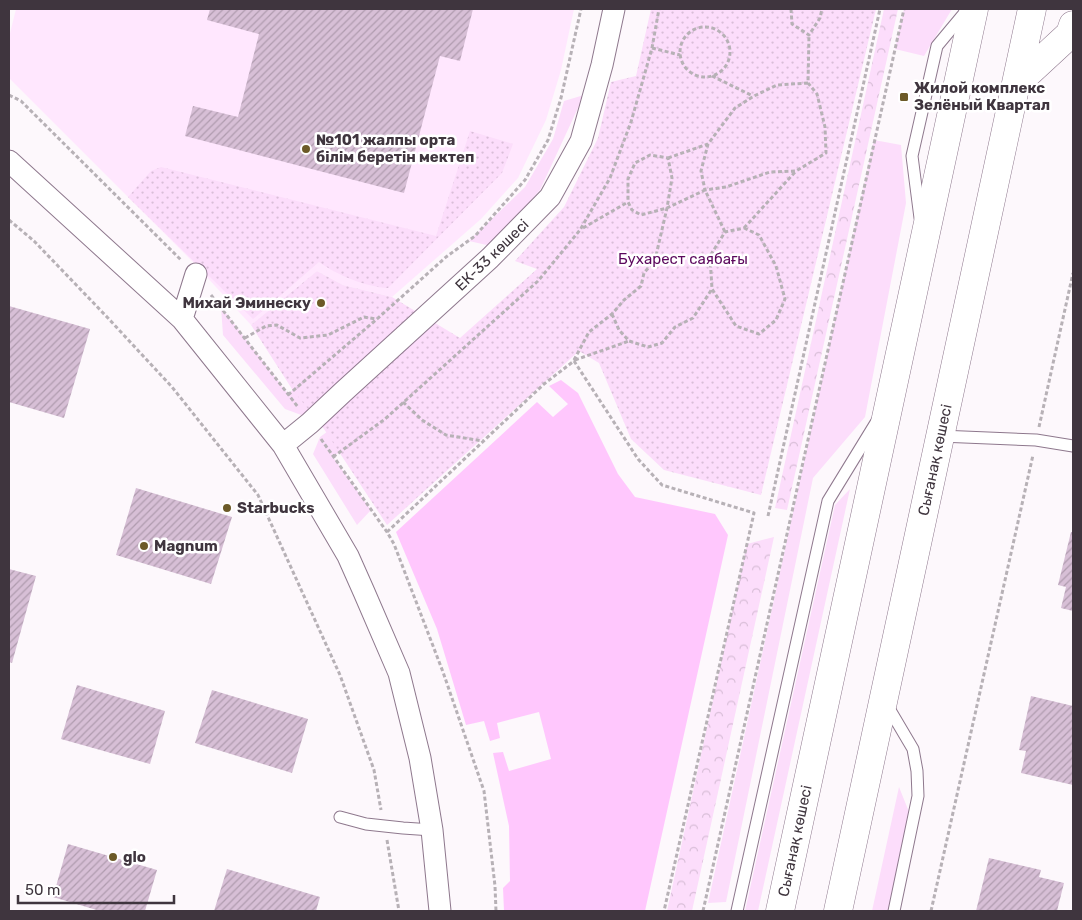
<svg xmlns="http://www.w3.org/2000/svg" width="1082" height="920" viewBox="0 0 1082 920" font-family="Rubik,sans-serif">
<defs>
<pattern id="forest-crowns" width="20" height="18" patternUnits="userSpaceOnUse" patternTransform="scale(1.25)"><rect width="20" height="18" fill="#fcddfb"/><path d="M2 6a3 3 0 1 1 6 0M12 15a3 3 0 1 1 6 0" fill="none" stroke="#d9bed8"/></pattern>
<pattern id="park-dots" width="8" height="8" patternUnits="userSpaceOnUse" patternTransform="scale(1.25)"><rect width="8" height="8" fill="#fcddfb"/><path d="M2 2h.1M6 6h.1" fill="none" stroke="#d9bed8" stroke-width="1.8" stroke-linecap="round"/></pattern>
<pattern id="building-hatch" width="6" height="6" patternUnits="userSpaceOnUse" patternTransform="scale(1.25)"><rect width="6" height="6" fill="#d7bfd6"/><path d="M-1 1l2-2M0 6l6-6M5 7l2-2" fill="none" stroke="#b09caf"/></pattern>
</defs>
<rect width="100%" height="100%" fill="#fdf8fc"/>
<path fill="#ffe7fe" d="M16 9H574L561 70 546 120 518 178 481 219 392 297 343 285 317 271 251 325 192 261 9 78V37Z"/>
<path fill="#fcddfb" d="M904 9H952L924 56 895 49Z
M584 95 540 190 491 246 469 241 525 187 553 139 564 101Z
M874 140 901 145 906 203 865 417 813 478 726 902 708 903Z
M221 307 288 394 319 368 344 376 304 416 285 409 223 335Z
M346 418 370 430 333 457 371 510 357 525 313 454 320 437Z
M850 489 758 911H745L835 505Z
M899 787 909 812 888 911H872Z"/>
<path fill="url(#forest-crowns)" d="M884 9H898L787 510 775 508Z
M774 537 692 911H667L747 544Z"/>
<path fill="url(#park-dots)" d="M651 9H876L761 495 664 470 631 439 599 363 579 351 387 525 324 429 292 389 251 325 317 271 343 285 392 297 460 338 537 269 515 261 564 207 598 138 611 82 636 76Z
M470 131 513 144 502 173 388 288C366 287 337 275 319 262L253 319 128 197 151 171 161 167 436 236Z"/>
<path fill="#ffc7fd" d="M561 380 578 393 618 474 635 497 715 514 728 535 645 911H504L503 888 510 881 509 826 493 753 503 752 509 771 551 759 539 712 497 723 500 738 490 741 484 721 466 725 437 629 396 532 537 402 553 417 568 404 549 386Z"/>
<path fill="url(#building-hatch)" d="M210 9H473L460 61 440 56 404 193 185 136 193 106 238 117 259 34 207 20Z
M9 306 90 329 64 418 9 402Z
M136 488 232 517 211 584 116 555Z
M1071 532H1073V611L1061 608 1066 587 1058 585Z
M9 569 36 576 12 663 9 662Z
M77 685 165 711 150 764 61 739Z
M212 690 308 719 292 773 195 743Z
M1031 696 1073 706V785L1021 773 1026 751 1019 750Z
M68 844 157 870 145 911H100L53 897Z
M989 858 1041 870 1039 877 1064 883 1057 911H976Z
M227 869 320 897 316 911H214Z"/>
<g fill="none" stroke-linecap="round" stroke-linejoin="round">
<g stroke="#8e788d" stroke-width="13">
<path id="lane" d="M920 218 912 156 937 46 967 10
M940 436 1036 440 1073 446
M887 705 913 749 917 771 918 796 894 911
M340 817 366 824 403 828 432 830
M737 911 828 501 877 421"/>
</g>
<g stroke="#8e788d" stroke-width="23">
<path id="street" d="M9 161 182 319
M196 274 182 319 283 445 348 556 364 592 399 673 420 758 432 830 440 911
M283 445 310 423 343 392 490 258 550 197 581 141 602 65 614 9"/>
</g>
<g stroke="#8e788d" stroke-width="29">
<path id="secondary" d="M1017 83 1070 34 1073 25
M780 911 974 9
M838 911 1032 9"/>
</g>
<path stroke="#b7b1b6" stroke-width="3" stroke-dasharray="4 2.5" stroke-linecap="butt" d="M791 9 792 24 809 35 820 18 822 9
M680 52a25 25 0 1 1 50 0a25 25 0 1 1-50 0Z
M652 48 680 55
M712 76 753 96
M808 83 777 85 754 96 735 108 708 144 701 171 705 190 726 187 770 172 796 171 826 153 825 127 817 94 808 83 809 35
M9 95 21 101 181 260
M668 158 708 144
M9 220 34 241 107 317 172 387 258 495 340 675 374 770 381 810
M583 228 628 202
M744 228 759 235 776 266 785 299 776 320 759 334 736 326 712 289 710 256 725 232Z
M744 228 796 171
M211 295 298 407
M612 314 619 330 629 341 648 347 662 343 675 327 693 318 712 289
M245 338 266 326 277 325 300 338 328 335 364 317 376 319
M574 360 589 332 612 314 624 300 641 286 644 273 655 260 667 208 672 178 668 158 650 155 635 163 628 179V202L632 210 641 215 667 208 705 190 725 232
M575 360 629 341
M288 395 377 319 446 257 475 236 525 180 548 140 561 98 581 9
M403 402 422 420 446 435 483 441
M1039 427 1073 273
M321 439 387 532 394 544 443 672 484 791 495 886 496 911
M333 457 385 419 538 281 580 230 610 178 631 122 652 48 659 9
M768 516 880 9
M387 532 544 384 574 361 638 459 662 485 754 513 664 911
M387 840 399 911
M703 911 904 9
M931 911 1033 455"/>
<use href="#lane" stroke="#fff" stroke-width="11"/>
<use href="#street" stroke="#fff" stroke-width="21"/>
<use href="#secondary" stroke="#fff" stroke-width="28"/>
</g>
<g fill="#6c5a28" stroke="#fff" stroke-width="2">
<rect x="899" y="92" width="10" height="10" rx="2.5"/>
<circle cx="306" cy="149" r="5"/>
<circle cx="321" cy="303" r="5"/>
<circle cx="227" cy="508" r="5"/>
<circle cx="144" cy="546" r="5"/>
<circle cx="113" cy="857" r="5"/>
</g>
<g text-anchor="middle" stroke-width="5" stroke-linejoin="round" paint-order="stroke">
<g font-size="15" font-weight="bold" fill="#3f353e" stroke="#fff" text-anchor="start">
<text x="914" y="93">Жилой комплекс<tspan x="914" dy="17">Зелёный Квартал</tspan></text>
<text x="316" y="145">№101 жалпы орта<tspan x="316" dy="17">білім беретін мектеп</tspan></text>
<text x="311" y="308" text-anchor="end">Михай Эминеску</text>
<text x="237" y="513">Starbucks</text>
<text x="154" y="551">Magnum</text>
<text x="123" y="862">glo</text>
</g>
<g font-size="15" fill="#3f353e" stroke="#fff">
<text transform="translate(492 255) rotate(-44)" y="5">ЕК-33 көшесі</text>
<text transform="translate(935 460) rotate(-78)" y="5">Сығанақ көшесі</text>
<text transform="translate(795 841) rotate(-78)" y="5">Сығанақ көшесі</text>
</g>
<g font-size="15" fill="#5b085d" stroke="#fff">
<text x="683" y="264">Бухарест саябағы</text>
</g>
</g>
<rect width="1082" height="920" fill="none" stroke="#3f353e" stroke-width="20"/>
<path d="M18 895v8h156v-8" fill="none" stroke="#3f353e" stroke-width="2.5"/>
<text x="25" y="895" font-size="15" fill="#3f353e" stroke="#ffffff" stroke-width="4" paint-order="stroke">50 m</text>
</svg>
